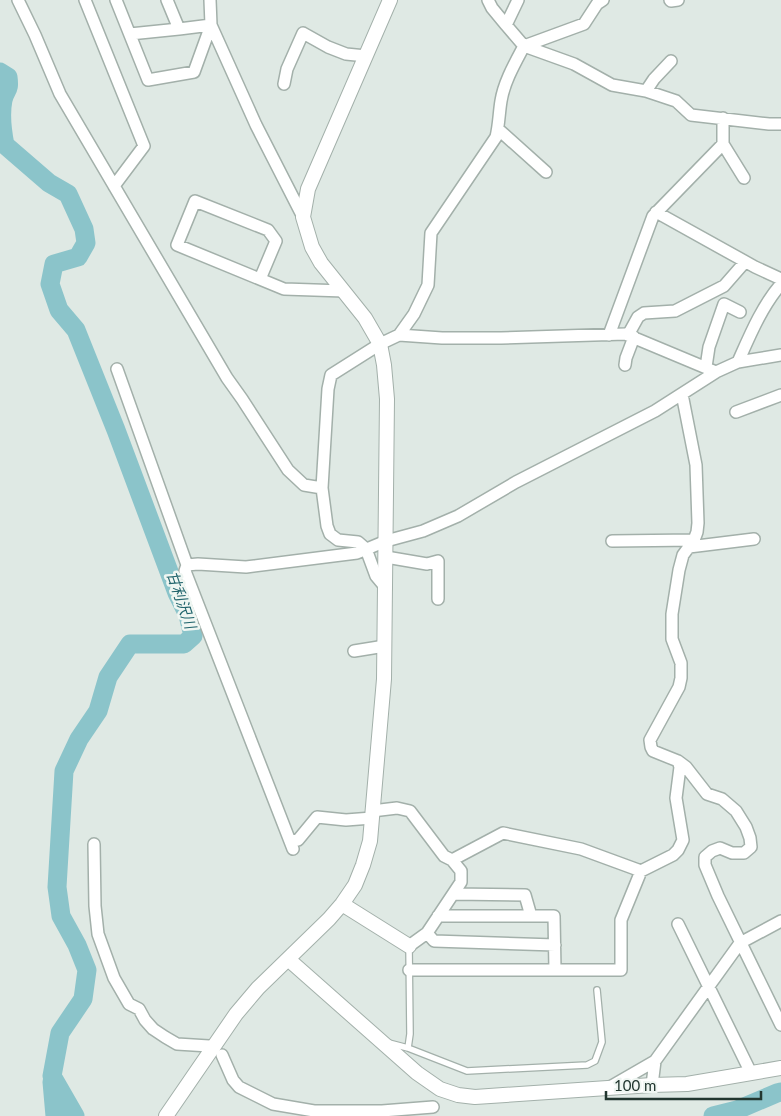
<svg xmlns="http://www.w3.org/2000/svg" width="781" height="1116" viewBox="0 0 781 1116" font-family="Lato,'Noto Sans JP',sans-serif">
<rect width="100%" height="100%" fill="#dfe9e4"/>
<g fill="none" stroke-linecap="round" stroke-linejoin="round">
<path stroke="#8bc4ca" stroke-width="19" d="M0 72 8 77C10 92 6 88 3 100 0 115 2 130 5 145L49 183 68 194 84 229 86 243 78 257 54 264 50 284 59 310 76 330 116 430 177 593 188 615 193 636 184 644H130L108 677 98 711 79 739 64 771 57 887 61 916 77 945 87 970 83 999 60 1033 52 1076 75 1116
M52 1082 55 1116
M713 1116 737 1110 777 1093 781 1092"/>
<g stroke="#a3b0aa" stroke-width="8">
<path id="service" d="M389 1043 408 1048 467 1071 587 1065 595 1061 602 1042 597 990
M408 1048 410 1034 409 946"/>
</g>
<g stroke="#a3b0aa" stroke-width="14">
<path id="minor" d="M18 0 35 35 60 94 227 378 242 399 288 470 304 485 322 488
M85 0 144 146 114 186
M116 0 148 80 194 72 211 25 179 29 167 0
M210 0 211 25 256 125 303 217
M488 0 492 8 506 25
M518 0 506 25 524 46 574 64 612 85 646 91 676 101 691 115 769 124H781
M670 0 671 1 678 0
M130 34 179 29
M284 84 287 69 303 33 328 47 346 54 366 56
M646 91 654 79 671 61
M498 129 546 172
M723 144 744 178
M656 212 755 267 781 279
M260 279 276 241 268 230 195 201 177 245 284 289 344 291
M399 335 414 314 428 285 431 233 496 137C499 125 499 113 501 101 504 82 515 63 524 46L584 24 597 4 603 0
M609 335 653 216 723 144V118
M628 335 638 317 644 313 675 311 724 286 745 262
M738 362C750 335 762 306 781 284
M625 365 626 358 634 337
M706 367 709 347 724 304 740 312
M117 369 187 565 185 571 293 849
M736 412 781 395
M612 541 694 540
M689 547 754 539
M386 557 427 564 438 561V599
M187 565 198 564 246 567 357 553 386 541 423 531 458 516 516 482 655 411 716 372 738 362 781 355
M386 588 376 576 366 549 358 542 338 540 330 534 327 526 322 488 328 389 331 375 380 344 399 335 442 338H501L625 334 716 372
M354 651 385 646
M678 761 686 767 707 794 722 799 736 811 746 827 750 838 751 847 744 853H732L720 848 712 851 705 857V865L718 896 781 1025
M372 811 397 808 410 811 444 856 452 860 461 871V882L427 933 409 946
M290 841 298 840 317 817 346 820 372 818
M94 844 95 906 98 934 114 978 129 1004 139 1009 145 1020 153 1029 165 1037 177 1044 209 1046
M452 860 503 833 581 849 641 871
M453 894 525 895 531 916
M438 916H554L555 970
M678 924 751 1073
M427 933 434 941 555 945
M409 970H621V920L641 871 673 855 678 850 683 840 676 798 680 767 678 761 653 751 651 747 650 740 679 687 681 678V663L672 639V614L679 570 683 555 694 540 697 532 698 523 696 465 682 394
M222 1055 233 1080 239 1087 273 1104 314 1111H382L433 1107
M652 1085 655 1061
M610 1087 655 1061 740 943 781 921"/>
</g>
<g stroke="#a3b0aa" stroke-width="16">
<path id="tertiary" d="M342 904 409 946
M288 959 417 1073 440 1089 458 1095 475 1097 652 1085 687 1084 781 1068
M166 1116 236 1014 258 988 329 919 342 904 355 885 363 865 370 841 384 679 387 399 384 365 380 344 365 318 321 263 312 247 303 217 308 189 390 0"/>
</g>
<use href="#service" stroke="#fff" stroke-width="5.5"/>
<use href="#minor" stroke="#fff" stroke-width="11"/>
<use href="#tertiary" stroke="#fff" stroke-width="14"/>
</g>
<g text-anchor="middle" stroke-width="5" stroke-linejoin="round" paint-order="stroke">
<g font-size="15" font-style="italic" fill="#22656d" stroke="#eff6f2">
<text transform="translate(181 600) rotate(71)" y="5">甘利沢川</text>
</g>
</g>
<path d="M606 1091v8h155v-8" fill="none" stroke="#223730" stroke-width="2.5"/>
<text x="614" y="1091" font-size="15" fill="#223730" stroke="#eff6f2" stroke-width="4" paint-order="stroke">100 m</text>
</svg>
